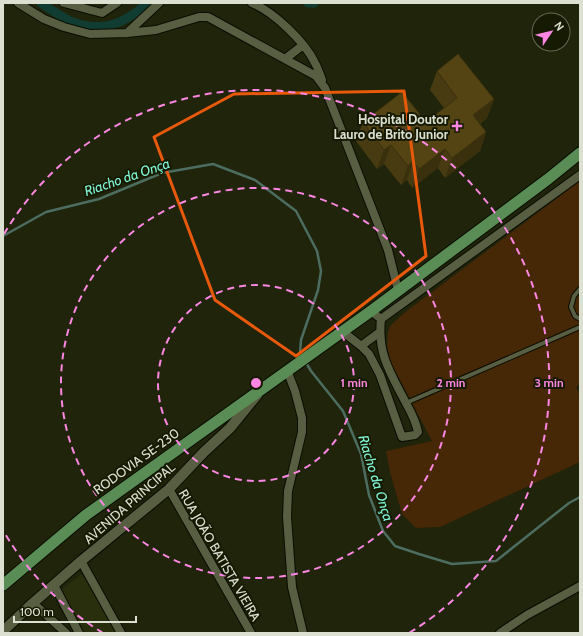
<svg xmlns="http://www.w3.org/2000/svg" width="583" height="636" viewBox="0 0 583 636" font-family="Cabin,sans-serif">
<rect width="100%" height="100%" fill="#1f240a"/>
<path fill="#292e0c" d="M82 574 116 633H84L61 590Z"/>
<path fill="#462706" d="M580 181V384L576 387 580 396V462L440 527 416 528 402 514 390 472 386 451 432 441 391 363 387 346 388 332 391 325 404 313Z"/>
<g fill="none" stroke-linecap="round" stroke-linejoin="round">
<path stroke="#4d6d61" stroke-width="2.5" d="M3 236 46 212 99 199 162 173 213 164 255 180 296 211 317 251 321 271 318 290 301 340 300 353 302 357
M305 361 311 371 343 411 361 454 369 495 383 531 395 546 419 554 452 564 496 561 569 503 580 497"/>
<path stroke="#103c31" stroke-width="9" d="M41 3C50 9 60 16 70 21 100 33 124 25 147 3
M308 3H314"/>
<g stroke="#0a0d00" stroke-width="6">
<path id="service" d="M580 289 574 296 571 307 575 316 580 319
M406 403 580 327"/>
</g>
<g stroke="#0a0d00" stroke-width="10">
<path id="minor" d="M18 3 44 19 64 27 90 34 127 33 156 30 199 17H208L316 76 325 88 388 250 398 290
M64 3 102 13 117 3
M252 3C274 12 305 42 315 63 318 68 320 75 322 80
M127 33 159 3
M285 59 303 45
M381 319 580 175
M342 331 361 346 369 354 380 375 402 437 415 435 418 432C416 422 411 412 406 403 391 374 377 354 381 319L371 311
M361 346 380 332
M287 370 295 391 302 418V432L288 491 287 517 292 587 303 633
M169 489 251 633
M81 561 121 633
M54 585 79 633
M33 603 66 633
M500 633 527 615 580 586"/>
</g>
<g stroke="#0a0d00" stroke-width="12">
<path id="tertiary" d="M3 631 33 603 81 561 169 489 204 452 230 428 257 395"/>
</g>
<g stroke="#0a0d00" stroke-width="13">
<path id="primary" d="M3 585 86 515 371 311 548 179 580 153"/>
</g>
<use href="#service" stroke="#585e42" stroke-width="4"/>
<use href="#minor" stroke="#585e42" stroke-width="8"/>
<use href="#tertiary" stroke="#585e42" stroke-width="10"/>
<use href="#primary" stroke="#5a8c56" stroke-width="11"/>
</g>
<path fill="#483a11" d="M437 71 494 99 487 118 480 124 486 132 480 151 445 178 438 168 412 188 407 180 401 185 384 164 377 169 356 141 363 122H426L444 108 430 90Z"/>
<path fill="#3b300e" d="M494 99 487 118 466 134 473 115Z
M486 132 480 151 445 178 452 158Z
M391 145 384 164 377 169 384 150Z
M445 149 438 168 412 188 419 169Z
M413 161 407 180 401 185 408 166Z"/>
<path fill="#544414" stroke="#3b300e" d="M458 54 494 99 473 115 486 132 452 158 445 149 419 169 413 161 408 166 391 145 384 150 363 122 402 92 426 122 457 98 437 71Z"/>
<path fill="none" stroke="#e8590c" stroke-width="3" stroke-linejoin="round" d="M404 91 426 256 296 356 215 300 154 137 234 94Z"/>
<g fill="none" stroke="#fd86e2" stroke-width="2" stroke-dasharray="7 5">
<circle cx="256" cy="383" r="98"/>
<circle cx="256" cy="383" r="195"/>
<path d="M103 633A293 293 0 0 1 4 532M4 234A293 293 0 1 1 409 633"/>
</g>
<path fill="#fd86e2" stroke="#161a02" stroke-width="1.5" d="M455 120h4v4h4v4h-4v4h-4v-4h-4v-4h4z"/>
<g text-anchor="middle" stroke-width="4" stroke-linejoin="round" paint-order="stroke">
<g font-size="13" font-weight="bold" fill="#dce0d0" stroke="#161a02" text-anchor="end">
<text x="448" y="124">Hospital Doutor<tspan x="448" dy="15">Lauro de Brito Junior</tspan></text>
</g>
<g font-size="13" fill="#dce0d0" stroke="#161a02">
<text transform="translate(136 461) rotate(-36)" y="5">RODOVIA SE-230</text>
<text transform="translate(129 503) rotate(-41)" y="5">AVENIDA PRINCIPAL</text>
<text transform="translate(220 555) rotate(60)" y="5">RUA JOÃO BATISTA VIEIRA</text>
</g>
<g font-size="14" font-style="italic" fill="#80f5d6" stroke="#161a02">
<text transform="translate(127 177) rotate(-19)" y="5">Riacho da Onça</text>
<text transform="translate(376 478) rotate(73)" y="5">Riacho da Onça</text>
</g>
</g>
<circle cx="256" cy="383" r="6" fill="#fd86e2" stroke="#161a02" stroke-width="2"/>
<g font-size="12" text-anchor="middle" font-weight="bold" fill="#fd86e2" stroke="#161a02" stroke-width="4" stroke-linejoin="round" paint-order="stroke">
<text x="354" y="387">1 min</text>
<text x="451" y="387">2 min</text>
<text x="549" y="387">3 min</text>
</g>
<rect width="583" height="636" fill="none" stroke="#dce0d0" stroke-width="8"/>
<g transform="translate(551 32) rotate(55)"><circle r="19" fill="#161a02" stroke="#656954"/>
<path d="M0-3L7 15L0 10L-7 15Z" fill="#fd86e2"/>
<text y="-6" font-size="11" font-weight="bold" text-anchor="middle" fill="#dce0d0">N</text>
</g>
<path d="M14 616v6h122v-6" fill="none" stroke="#dce0d0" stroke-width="2"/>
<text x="20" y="616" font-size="12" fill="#dce0d0" stroke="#161a02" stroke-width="3" paint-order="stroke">100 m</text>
</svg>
